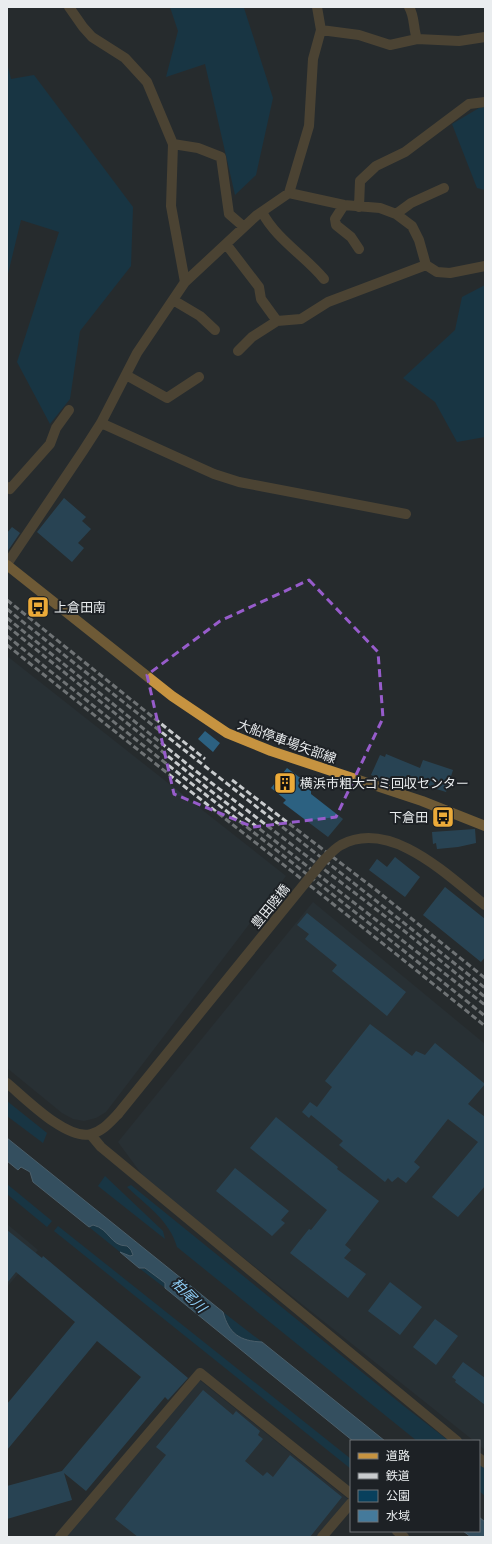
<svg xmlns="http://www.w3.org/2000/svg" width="492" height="1544" viewBox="0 0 492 1544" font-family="Overpass,'Noto Sans JP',sans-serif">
<rect width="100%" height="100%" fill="#262b2e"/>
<path fill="#2b353c" d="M7 656 286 876 106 1112 96 1118 84 1121 73 1119 62 1113 7 1068Z
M313 902 485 1044V1450L479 1445V1441H474L146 1180 118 1142Z
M7 1224 38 1250 7 1287Z
M197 1378 349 1500 318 1537H65Z"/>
<path fill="#08405d" d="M170 7 244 8 273 98 256 175 235 195 205 64 166 77 178 31Z
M7 63 11 79 34 75 133 207 131 266 80 331 70 399 50 424 17 362 59 232 21 220 7 278Z
M485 107V190L477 188 452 124 479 108Z
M485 285V437L457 442 435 402 403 378 455 330 462 297Z
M7 1101 47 1133 43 1143 7 1116Z
M105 1176 163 1231 165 1239 98 1186Z
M7 1184 52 1221 47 1227 7 1194Z
M131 1185 405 1407 449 1441H417L177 1247C170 1221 146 1205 127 1187Z
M93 1225C111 1229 110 1246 127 1246L131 1250 133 1255 130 1256 120 1252 89 1227Z
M58 1226 351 1459V1469L54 1231Z
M139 1268C150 1268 158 1276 165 1283V1288Z
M223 1312 262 1342C240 1341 229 1334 223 1312Z
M479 1464 485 1469V1496L479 1491Z"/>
<path fill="#457a9b" stroke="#769cb4" d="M7 1138 223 1312C229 1334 240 1341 262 1342L385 1441H353L165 1288V1283L145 1268H139L120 1252 130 1256 133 1255 131 1250 127 1246C110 1246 110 1229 93 1225L89 1227 33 1182 30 1172 21 1167 18 1170 7 1161Z
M479 1517 485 1522V1537H471L463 1531H479Z"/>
<path fill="#2c6181" d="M64 498 86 517 82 521 91 529 78 543 84 548 72 562 37 532Z
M12 527 20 533 7 552V533Z
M205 731 220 743 213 752 198 739Z
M386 754 420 768 423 760 453 770 446 792 408 780 406 786 393 780 392 784 371 775 380 755 385 757Z
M287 768 311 786V794L343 819 328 837 283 803 286 800 271 788Z
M475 829 476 843 458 847 437 849 436 843 433 844 432 832Z
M395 857 420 877 405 897 369 870 377 859 387 867Z
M445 887 485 919V957L481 962 423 915Z
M307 913 406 992 387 1016 332 971 337 965 305 939 309 934 297 925Z
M370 1024 412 1056 416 1051 425 1055 435 1043 485 1084 468 1104 485 1117V1186L458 1217 432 1197 478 1142 448 1119 414 1162 420 1167 406 1183 398 1177 392 1182 388 1178 385 1182 339 1145 343 1141 311 1115 309 1118 302 1112 310 1102 317 1107 332 1087 325 1081Z
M276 1117 338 1167 337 1169 379 1201 345 1245 351 1250 344 1258 366 1274 348 1298 290 1253 309 1229 311 1230 327 1210 250 1148Z
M235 1168 289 1211 281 1220 285 1223 272 1236 216 1191Z
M7 1230 42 1258 43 1256 188 1378 168 1400 165 1397 86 1491 64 1473 72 1500 7 1519V1486L62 1471 141 1377 97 1341 7 1450V1404L75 1322 16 1272 7 1283Z
M390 1282 422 1307 400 1335 368 1311Z
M435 1319 458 1336 436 1365 413 1347Z
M463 1362 485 1378V1405L455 1382 456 1380 452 1377Z
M203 1390 233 1415 236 1411 260 1431 258 1435 263 1439 245 1461 263 1476 267 1472 273 1477 290 1455 342 1497 310 1537H138L115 1519 166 1455 156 1447Z"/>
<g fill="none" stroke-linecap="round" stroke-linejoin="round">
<path stroke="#78603b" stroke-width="10" d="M69 7 83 27 92 37 125 58 147 82 173 144 171 206 185 282
M409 7C415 17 413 28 417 39
M321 30 359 35 390 45 417 39 459 41 485 37
M173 144 198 148 221 157 229 214 244 227
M289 193 344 205 380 208 396 214 412 226 419 240 426 265 437 272 450 273 485 266
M344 205 335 219 336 225 351 237 359 249
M359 207 360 181 376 166 405 152 469 104 485 102
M262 212C276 239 305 256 324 279
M396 214 411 203 444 188
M226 244 259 287 261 299 277 321
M173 300 200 316 215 330
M238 351 252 337 277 321 301 319 328 302 426 265
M126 375 167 398 199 377
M101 423 214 474 239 482 406 514
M7 487 10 489 50 444 56 428 69 410
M7 564 83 451 101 423 137 353 185 282 257 215 289 193 309 126 313 59 321 30 317 7
M7 1083C25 1098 67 1141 91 1134 103 1131 110 1122 118 1114
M91 1135 101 1147 457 1441
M479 1458 485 1463
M397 1531 404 1537
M60 1537 200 1373 351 1494
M322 1537 351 1503"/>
<path stroke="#c69340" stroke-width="10" d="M7 565 172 696 227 733 271 751 422 801 485 826"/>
<path stroke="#c8cbcd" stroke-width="3" stroke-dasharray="6 3" stroke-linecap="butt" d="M7 600 205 759
M7 609C165 737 327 860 485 988
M7 618 192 768 403 930 485 997
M7 626 211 791 485 1005
M7 636C165 765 327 888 485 1016
M7 645C165 773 327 897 485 1026
M232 780 376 890 485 978"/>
<path stroke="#78603b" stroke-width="10" d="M118 1114 323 861C328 856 334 849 341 845 391 818 448 876 485 905"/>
</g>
<path d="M0 0H492V1544H0ZM309 580 378 652 383 718 336 817 253 827 174 794 147 675 220 621Z" fill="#262b2e" fill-opacity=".55" fill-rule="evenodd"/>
<path fill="none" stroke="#975ccb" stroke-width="3" stroke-dasharray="8 5" stroke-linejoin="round" d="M309 580 378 652 383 718 336 817 253 827 174 794 147 675 220 621Z"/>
<defs>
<g id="bus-square" transform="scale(1.15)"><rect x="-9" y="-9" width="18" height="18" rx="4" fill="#ebaa39" stroke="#1d2125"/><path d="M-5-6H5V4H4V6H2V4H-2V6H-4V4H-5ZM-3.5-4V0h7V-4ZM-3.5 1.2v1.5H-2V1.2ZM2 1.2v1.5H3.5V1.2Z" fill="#111"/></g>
<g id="building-square" transform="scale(1.15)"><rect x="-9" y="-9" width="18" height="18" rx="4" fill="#ebaa39" stroke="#1d2125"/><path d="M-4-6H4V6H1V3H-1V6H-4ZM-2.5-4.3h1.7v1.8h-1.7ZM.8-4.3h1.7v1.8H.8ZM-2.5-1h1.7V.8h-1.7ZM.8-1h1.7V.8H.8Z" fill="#111"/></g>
</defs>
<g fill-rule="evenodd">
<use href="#bus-square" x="38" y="607"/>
<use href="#building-square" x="285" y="783"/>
<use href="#bus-square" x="443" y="817"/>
</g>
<g text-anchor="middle" stroke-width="4" stroke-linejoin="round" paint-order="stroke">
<g font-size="13" fill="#eaedef" stroke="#1d2125" text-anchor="start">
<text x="54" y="612">上倉田南</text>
<text x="300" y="788">横浜市粗大ゴミ回収センター</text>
<text x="428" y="822" text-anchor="end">下倉田</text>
</g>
<g font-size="13" fill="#eaedef" stroke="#1d2125">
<text transform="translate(287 741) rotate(20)" y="5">大船停車場矢部線</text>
<text transform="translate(270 906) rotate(-51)" y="5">豊田陸橋</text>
</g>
<g font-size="14" font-style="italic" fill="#8dcbf3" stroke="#1d2125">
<text transform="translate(189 1295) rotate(45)" y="5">柏尾川</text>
</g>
</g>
<rect width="492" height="1544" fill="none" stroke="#eaedef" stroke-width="16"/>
<rect x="350" y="1440" width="130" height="92" fill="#1d2125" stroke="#6f7376"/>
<rect x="358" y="1453" width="20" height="6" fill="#c69340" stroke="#6f7376"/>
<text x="386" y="1460" font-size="12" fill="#eaedef">道路</text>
<rect x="358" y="1473" width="20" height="6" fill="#c8cbcd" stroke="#6f7376"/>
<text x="386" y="1480" font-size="12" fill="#eaedef">鉄道</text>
<rect x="358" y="1490" width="20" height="12" fill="#08405d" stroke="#6f7376"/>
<text x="386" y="1500" font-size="12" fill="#eaedef">公園</text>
<rect x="358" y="1510" width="20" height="12" fill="#457a9b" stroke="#6f7376"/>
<text x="386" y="1520" font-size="12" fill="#eaedef">水域</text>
</svg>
